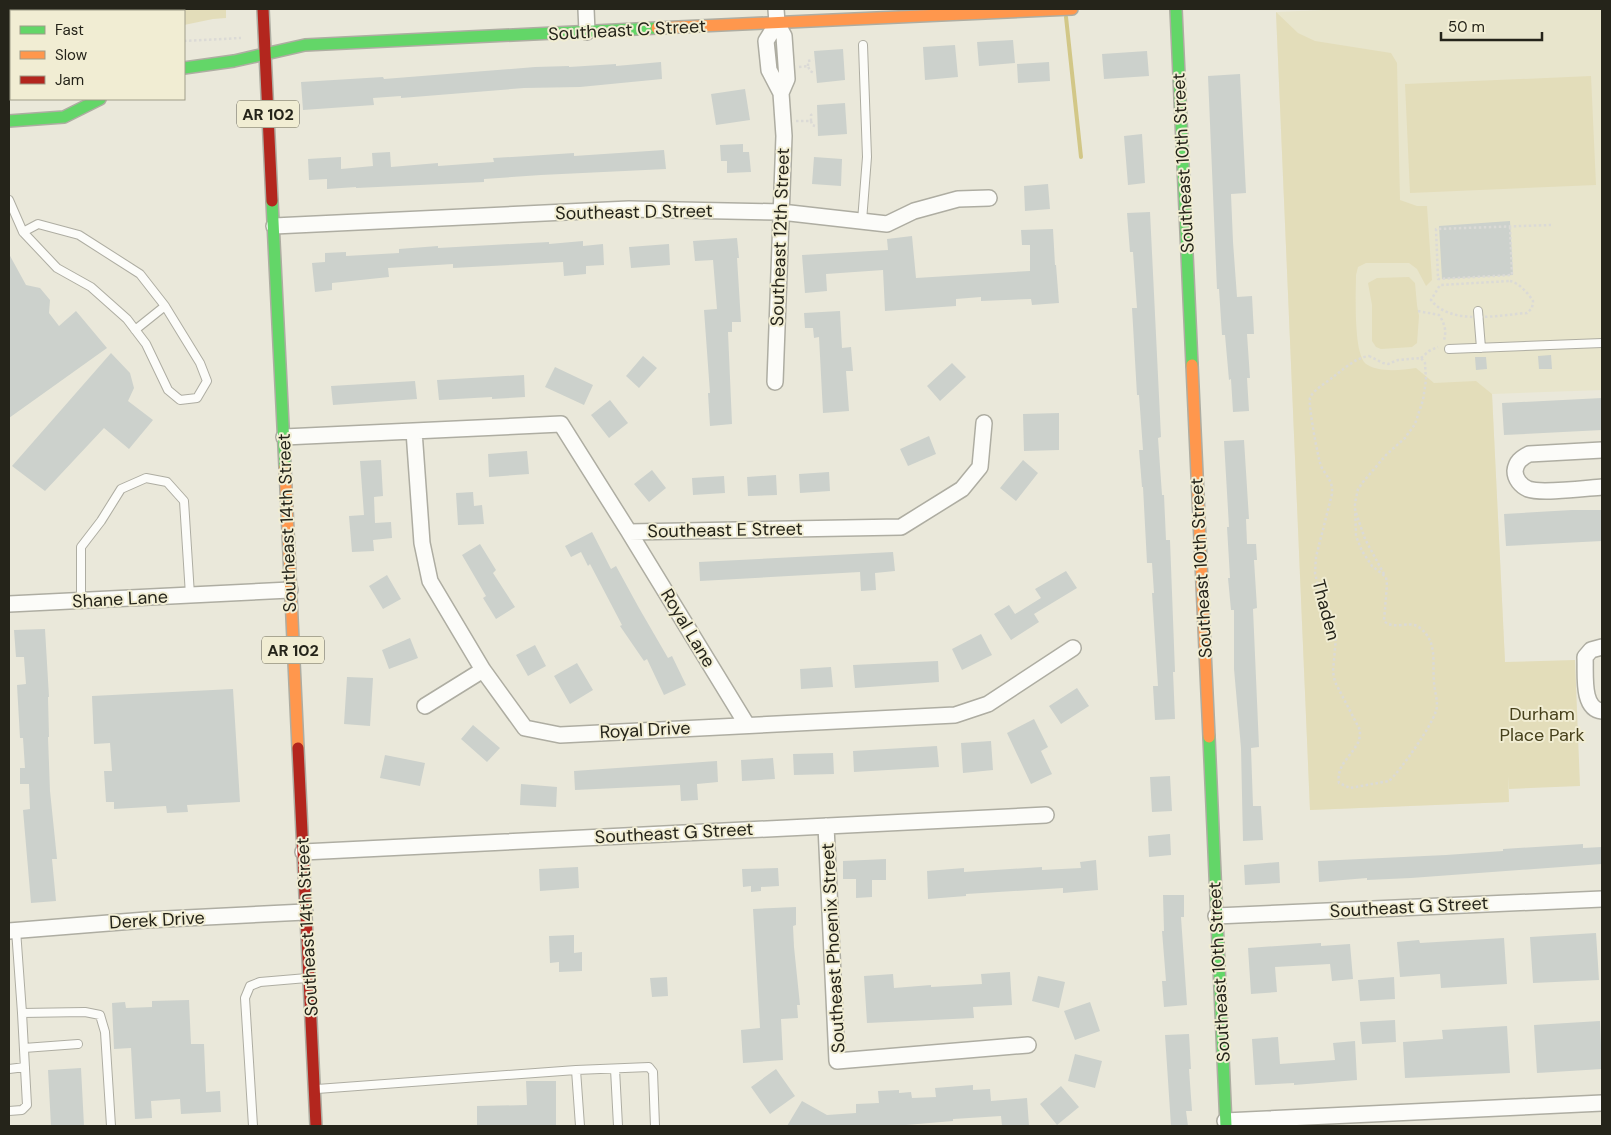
<svg xmlns="http://www.w3.org/2000/svg" width="1611" height="1135" viewBox="0 0 1611 1135" font-family="'DM Sans',sans-serif">
<rect width="100%" height="100%" fill="#eae8da"/>
<path fill="#e8e5cc" d="M1347 9H1602V390L1492 394 1505 663 1509 802 1310 810 1276 12Z"/>
<path fill="#e3ddba" d="M9 9H226V18L213 19 184 25V11H11V58H9Z
M1276 12 1298 33 1315 41 1391 53 1397 63 1400 200 1417 206H1427L1432 280 1426 286 1417 269 1409 263H1366L1358 267 1356 275C1356 293 1353 353 1366 364 1379 373 1402 370 1416 368L1434 383 1476 381 1492 394 1505 662 1575 660 1580 786 1509 789 1508 776 1509 802 1310 810Z
M1591 76 1596 185 1410 193 1405 84Z
M1409 277 1415 283 1417 305 1419 316 1417 343 1412 347 1381 349 1376 347 1372 341V305L1368 283 1377 278Z"/>
<g fill="none" stroke-linecap="round" stroke-linejoin="round">
<path stroke="#d2c787" stroke-width="4" d="M1066 17 1081 157"/>
</g>
<path fill="#ccd1cc" d="M1013 40 1015 63 979 66 977 42Z
M955 45 958 77 925 80 923 47Z
M843 49 845 80 817 83 814 51Z
M1147 51 1149 76 1104 79 1102 54Z
M661 62 662 79 580 87 524 88 401 98V96L373 98 374 105 303 110 301 82 383 77 384 79 535 67 569 66V67L616 64V66Z
M1049 62 1050 81 1018 83 1017 64Z
M1240 74 1246 193 1231 194 1233 242 1237 297 1252 296 1254 334H1247L1250 378H1247L1249 411 1233 412 1231 379 1229 380 1225 335H1222L1219 289H1217L1208 76Z
M745 89 750 120 716 125 711 94Z
M845 103 847 134 818 136 817 105Z
M1142 134 1145 183 1128 185 1124 136Z
M743 144V152H749L751 172 727 173V161H721L720 145Z
M664 150 666 169 541 175 484 179V182L356 188V187L327 189V179L309 180 308 159 341 157V169L373 166 372 153 390 152 391 167 438 163V166L494 162 493 158 528 156 574 153V156Z
M814 157 842 159 841 186 812 184Z
M1048 184 1050 209 1025 211 1024 186Z
M1150 212 1161 437 1158 438 1162 495H1164L1166 540H1170L1175 672H1173L1175 719 1155 720 1153 686H1158L1152 593H1154L1152 563H1147L1143 487H1142L1139 450H1143L1139 395H1137L1132 308H1137L1133 252H1130L1127 213Z
M1510 221 1513 275 1442 279 1439 226Z
M1053 229 1055 265H1056L1059 303 1032 305 1031 299 981 301V297L956 299V306L885 311 883 270 826 274 827 291 805 293 802 255 888 250 887 239 912 236 916 278 1030 271V245H1022L1021 230Z
M737 238 739 258H737L741 322H732V332H728L732 424 710 426 708 393H710L704 310 717 309 713 260 695 261 693 241Z
M583 241V246L603 244 604 265 586 266V274L564 276 563 262 453 268V264L388 268 389 277 332 283V290L315 292 312 263 325 262V253L346 252V256L399 253V249L438 246V248L549 242V244Z
M669 244 670 265 631 268 629 247Z
M9 254 26 285 40 288 50 300 49 313 59 326 76 311 107 348 9 418Z
M840 311 842 348 851 347 853 371H846L849 411 823 413 819 337 814 338 813 328H805L804 313Z
M111 353 130 373 134 388 128 401 153 420 129 449 104 428 45 491 12 466Z
M1551 355 1552 369H1539L1538 356Z
M643 356 657 368 639 388 626 376Z
M1475 357H1486L1487 369 1476 370Z
M952 363 966 377 940 401 927 386Z
M555 367 593 385 584 405 545 387Z
M524 375 525 397 492 399V397L439 400 437 380Z
M415 381 417 399 333 405 331 386Z
M1602 398V430L1504 435 1502 403Z
M610 400 628 423 609 438 591 415Z
M1059 413V450L1024 451 1023 414Z
M929 436 936 454 908 466 900 449Z
M1244 440 1249 519H1246L1247 544H1256L1257 560H1254L1257 608 1253 609 1259 747 1251 748 1253 806H1261L1263 840 1243 841 1241 748 1234 669V610H1231L1228 578H1230L1227 527H1229L1224 441Z
M527 451 529 474 489 477 488 454Z
M381 460 383 496 374 497 375 523 391 522 392 538 373 540 374 551 352 552 349 516 364 515 360 461Z
M1023 460 1038 473 1016 501 1000 488Z
M652 470 666 488 649 502 634 484Z
M829 472 830 491 800 493 799 474Z
M776 475 777 495 748 496 747 477Z
M724 476 725 493 693 495 692 478Z
M473 492 474 506 482 505 484 524 458 525 456 493Z
M1572 510H1602V541L1506 546 1504 514Z
M592 532 611 569 616 566 639 608 668 658 672 656 686 685 664 695 647 659 644 661 620 626 622 625 590 564 588 566 581 552 571 557 565 546Z
M480 544 496 570 493 573 515 607 496 619 483 598 486 596 462 555Z
M893 552 895 571 875 573 876 590 861 591 860 572 700 581 699 562Z
M1066 571 1077 588 1034 614 1039 622 1011 640 994 614 1009 605 1015 614 1041 598 1035 589Z
M387 575 401 599 383 609 369 586Z
M45 629 49 697H48L49 737H48L50 791 57 859H52L56 901 31 903 23 810 30 809 29 784H20V768H25L23 738H20L17 685 26 684 24 657H16L14 630Z
M981 634 992 655 962 670 952 649Z
M410 638 418 658 389 669 382 650Z
M535 645 546 666 528 676 516 655Z
M938 661 939 682 855 688 853 665Z
M577 663 593 690 570 704 554 676Z
M831 667 833 687 801 689 800 669Z
M347 677 373 678 370 726 344 724Z
M1077 688 1089 706 1061 724 1049 706Z
M233 689 240 802 187 805 188 812 167 813 166 806 114 809V802H106L104 771H112L110 743 94 744 92 696Z
M1034 719 1048 747 1041 751 1052 774 1031 784 1007 733Z
M473 725 500 748 487 762 461 739Z
M991 741 993 770 963 773 961 743Z
M937 746 939 767 854 772 853 751Z
M833 753 834 774 794 775 793 754Z
M385 755 425 763 420 786 380 778Z
M773 758 775 779 742 781 741 760Z
M717 761 718 782 697 784 698 800 681 801 680 785 575 790 574 771Z
M1170 776 1172 811 1152 812 1150 777Z
M521 784 557 787 556 807 520 805Z
M1170 834 1171 855 1149 857 1148 836Z
M1583 844V848L1602 847V864L1411 878 1367 880V878L1319 882 1318 861 1446 855 1503 851V849Z
M886 859V880H872V897L856 898V879H843V861Z
M1096 860 1098 890 1063 893V888L966 894V896L928 899 927 871 964 868V872L1042 867V870L1081 868 1080 862Z
M1279 862 1280 883 1245 885 1244 865Z
M578 867 579 888 540 891 539 869Z
M778 868 779 886 761 887V891L751 892V886L743 887 742 869Z
M1163 895H1184V917H1181L1187 1005 1164 1007 1162 981H1166L1162 931H1164Z
M796 907V925L793 926 794 947 800 1005H797L798 1018 781 1019 783 1060 743 1063 741 1030 760 1028 753 909Z
M1596 933 1599 980 1533 983 1530 937Z
M574 935V953L582 952V971L559 972V962L550 963 549 936Z
M1504 938 1507 984 1441 988 1440 974 1400 977 1397 942 1419 940 1420 943Z
M1321 943V946L1350 944 1353 979 1332 981 1330 964 1275 967 1277 992 1251 994 1248 948Z
M1010 972 1012 1005 973 1007 974 1018 867 1023 864 976 893 974 894 988 931 985V987L982 984 981 974Z
M1038 976 1065 982 1059 1008 1032 1001Z
M667 977 668 996 652 997 650 978Z
M1394 977 1395 999 1360 1001 1358 980Z
M189 1000 191 1044H204L206 1092 220 1091 221 1112 181 1114 180 1099 151 1101 152 1118 135 1119 131 1048 114 1049 112 1003 125 1002 126 1008 152 1007V1001Z
M1090 1002 1100 1031 1075 1040 1064 1011Z
M1395 1020 1396 1042 1362 1044 1360 1022Z
M1600 1021 1602 1069 1537 1073 1534 1025Z
M1507 1026 1510 1073 1405 1078 1403 1042 1443 1039 1442 1030Z
M1189 1034 1191 1069H1189L1192 1111H1186L1188 1126H1171L1165 1035Z
M1278 1037 1280 1064 1335 1060 1333 1043 1355 1041 1357 1080 1294 1085V1083L1255 1085 1252 1039Z
M1075 1054 1102 1061 1095 1088 1068 1081Z
M81 1068 84 1126H51L48 1070Z
M776 1069 795 1096 770 1114 751 1087Z
M526 1081H556V1126H477V1106L527 1105Z
M973 1085V1090L990 1089 991 1101 1027 1098 1029 1126H1002L1001 1116 953 1119V1121L906 1125 907 1126H787L802 1101 827 1115 856 1113V1104L879 1103 878 1091 899 1090V1093L911 1092 912 1098 936 1097 935 1088Z
M1061 1086 1079 1107 1057 1125 1040 1104Z"/>
<g fill="none" stroke-linecap="round" stroke-linejoin="round">
<g stroke="#aeada2" stroke-width="10">
<path id="lane" d="M9 200 23 232 57 268 91 287 127 319 146 344 168 390 180 400 197 398 207 381 200 363 165 306 140 274 79 235 38 224 23 232
M862 221 867 157 863 45
M1478 311 1481 348
M135 330 165 306
M1449 349 1602 343
M81 601V547L101 521 121 489 146 478 167 482 184 501 190 595
M16 930 22 1013 85 1012 100 1015 105 1032 111 1126
M24 1048 78 1044
M9 1069 25 1067
M615 1069 618 1126
M576 1070 580 1126
M317 1089 576 1070 649 1067 653 1072 655 1126
M9 1111 22 1110 27 1105 22 1013
M253 1126 245 998 250 986 260 982 307 978"/>
</g>
<g stroke="#aeada2" stroke-width="18">
<path id="street" d="M586 9 587 32
M776 9 777 23 784 36 787 79 781 93
M274 226 629 209 781 212 887 224 914 211 958 199 989 198
M775 382 784 136 781 93 769 70 766 41 777 23
M414 431 422 543 430 581 483 670 525 728 560 735 955 715 988 704 1073 648
M284 437 561 424 629 532 901 527 962 489 980 467 984 423
M1602 450 1529 454C1521 458 1516 462 1515 471 1515 479 1521 486 1528 489 1541 494 1587 488 1602 487
M629 532 747 725
M9 604 290 590
M1602 647 1591 650 1585 657C1586 673 1581 709 1602 711
M425 706 483 670
M826 826 837 1061 1028 1045
M303 852 1046 815
M1216 916 1602 899
M9 931 146 920 305 912
M1225 1121 1602 1103"/>
</g>
<g stroke="#aeada2" stroke-width="14">
<path id="fast" d="M1176 9 1192 365
M184 68 234 61 305 45 657 28
M9 121 64 117 100 99
M272 201 285 467
M1209 737 1226 1126"/>
</g>
<g stroke="#aeada2" stroke-width="14">
<path id="slow" d="M657 28 1072 9
M1192 365 1209 737
M285 467 298 748"/>
</g>
<g stroke="#aeada2" stroke-width="14">
<path id="jam" d="M263 9 272 201
M298 748 316 1126"/>
</g>
<path stroke="#dbdad6" stroke-width="2.5" stroke-dasharray="2.5 2.5" stroke-linecap="butt" d="M184 41 241 38
M808 66V61L813 60
M799 67 808 66 810 71 814 73
M9 94H11
M796 121H811L812 125 815 126
M811 121V115L814 113
M1510 227 1512 275 1438 279 1436 229 1551 225
M1510 281C1519 283 1528 293 1533 301L1532 308 1527 313C1498 315 1451 326 1431 300L1440 285Z
M1418 311 1439 315C1444 322 1447 331 1444 340
M1369 356 1383 363 1388 364 1398 360 1421 358 1425 363 1426 380 1423 400 1415 424 1405 438 1386 455 1363 482 1358 489 1355 503 1356 536 1362 551 1372 566 1386 577 1387 585 1384 621C1394 631 1410 619 1420 628 1438 642 1432 662 1434 681 1434 691 1439 702 1436 711 1431 727 1401 770 1389 781L1350 788 1339 783C1336 767 1349 758 1356 746 1360 741 1360 735 1360 730L1335 682 1333 672 1336 637 1319 591 1315 573 1316 557 1332 494C1333 480 1327 478 1321 466 1318 458 1308 405 1310 398 1313 390 1326 383 1333 377 1344 369 1355 358 1369 356Z
M1421 358 1429 351 1438 347
M1356 513 1365 539 1384 574"/>
<use href="#lane" stroke="#fcfcf9" stroke-width="8"/>
<use href="#street" stroke="#fcfcf9" stroke-width="15"/>
<use href="#fast" stroke="#63d668" stroke-width="11"/>
<use href="#slow" stroke="#ff974d" stroke-width="11"/>
<use href="#jam" stroke="#b3261e" stroke-width="11"/>
</g>
<g text-anchor="middle" stroke-width="4" stroke-linejoin="round" paint-order="stroke">
<g fill="#f1edd3" stroke="#626052" stroke-width="1">
<rect x="237" y="100.5" width="62" height="27" rx="4"/>
<rect x="262" y="636.5" width="62" height="27" rx="4"/>
</g>
<g font-size="16" font-weight="bold" fill="#25241a">
<text x="268" y="120">AR 102</text>
<text x="293" y="656">AR 102</text>
</g>
<g font-size="18" fill="#25241a" stroke="#f1edd3">
<text transform="translate(627 30) rotate(-3)" y="6">Southeast C Street</text>
<text transform="translate(1183 163) rotate(-93)" y="6">Southeast 10th Street</text>
<text transform="translate(634 212) rotate(-1)" y="6">Southeast D Street</text>
<text transform="translate(780 237) rotate(-88)" y="6">Southeast 12th Street</text>
<text transform="translate(287 523) rotate(-92)" y="6">Southeast 14th Street</text>
<text transform="translate(725 530) rotate(-1)" y="6">Southeast E Street</text>
<text transform="translate(1201 568) rotate(-93)" y="6">Southeast 10th Street</text>
<text transform="translate(120 599) rotate(-3)" y="6">Shane Lane</text>
<text transform="translate(1326 610) rotate(75)" y="6">Thaden</text>
<text transform="translate(688 628) rotate(59)" y="6">Royal Lane</text>
<text transform="translate(645 730) rotate(-3)" y="6">Royal Drive</text>
<text transform="translate(674 833) rotate(-3)" y="6">Southeast G Street</text>
<text transform="translate(1409 907) rotate(-3)" y="6">Southeast G Street</text>
<text transform="translate(157 920) rotate(-3)" y="6">Derek Drive</text>
<text transform="translate(307 927) rotate(-93)" y="6">Southeast 14th Street</text>
<text transform="translate(833 948) rotate(-93)" y="6">Southeast Phoenix Street</text>
<text transform="translate(1219 972) rotate(-93)" y="6">Southeast 10th Street</text>
</g>
<g font-size="18" fill="#46401b" stroke="#f1edd3">
<text x="1542" y="720">Durham<tspan x="1542" dy="21">Place Park</tspan></text>
</g>
</g>
<rect width="1611" height="1135" fill="none" stroke="#25241a" stroke-width="20"/>
<rect x="10" y="10" width="175" height="90" fill="#f1edd3" stroke="#9f9d89"/>
<rect x="20" y="26" width="25" height="8" fill="#63d668" stroke="#9f9d89"/>
<text x="55" y="35" font-size="15" fill="#25241a">Fast</text>
<rect x="20" y="51" width="25" height="8" fill="#ff974d" stroke="#9f9d89"/>
<text x="55" y="60" font-size="15" fill="#25241a">Slow</text>
<rect x="20" y="76" width="25" height="8" fill="#b3261e" stroke="#9f9d89"/>
<text x="55" y="85" font-size="15" fill="#25241a">Jam</text>
<path d="M1441 32v8h101v-8" fill="none" stroke="#25241a" stroke-width="2.5"/>
<text x="1448" y="32" font-size="15" fill="#25241a" stroke="#f1edd3" stroke-width="4" paint-order="stroke">50 m</text>
</svg>
